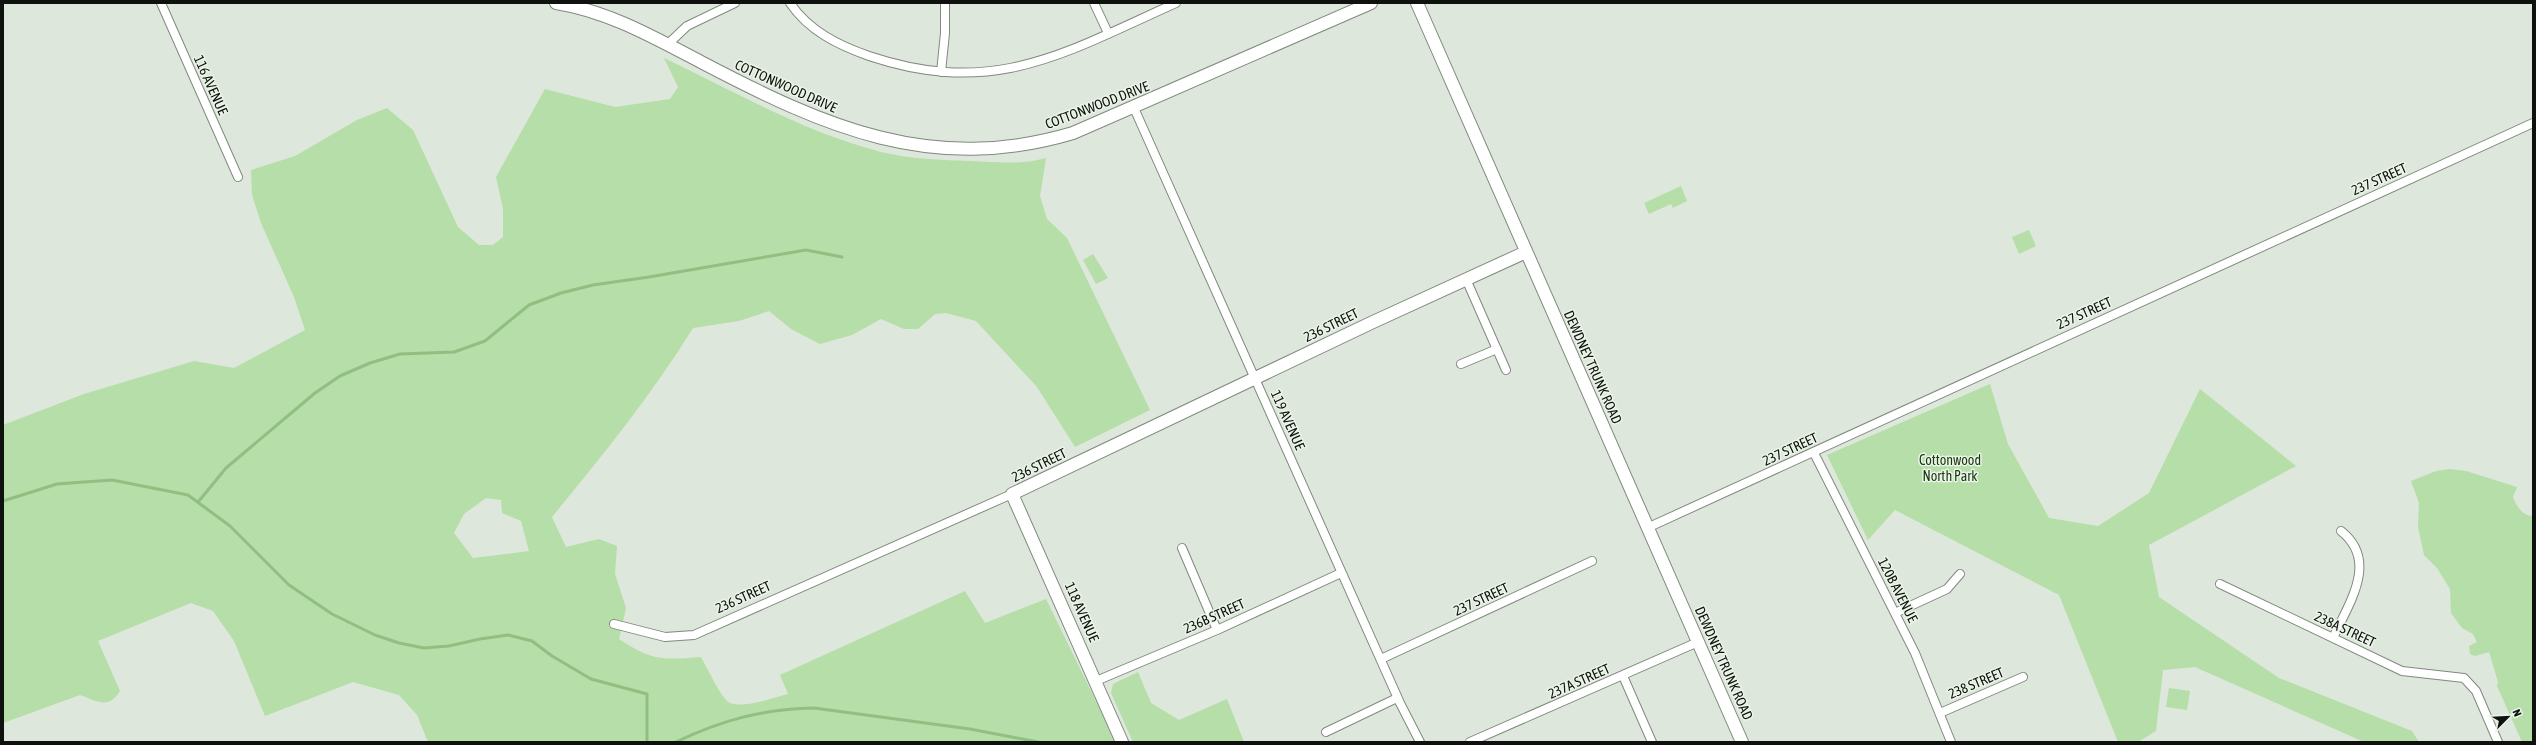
<svg xmlns="http://www.w3.org/2000/svg" width="2536" height="745" viewBox="0 0 2536 745" font-family="'Asap Condensed',sans-serif">
<rect width="100%" height="100%" fill="#dee7db"/>
<path fill="#b5dea8" fill-rule="evenodd" d="M664 58C736 92 803 132 881 152 910 159 941 160 971 161 997 162 1022 165 1046 158L1040 196 1047 219 1067 238 1150 410 1075 447 1037 387 976 321 946 313 935 314 918 329H904L881 319 852 335 820 344 791 329 769 311 739 321 693 328C651 396 602 456 552 517L566 547 599 539 617 546 615 574 626 608 619 639C652 661 663 660 701 657 709 671 716 688 726 700 736 712 775 697 788 694L780 675 965 591 985 623 1046 599 1116 742H428L417 715 399 695 353 682 265 716 234 641 213 611 191 603 98 641 120 691C108 710 97 701 80 695L3 723V425L84 394 194 361 234 368 305 330 294 297 261 223 252 195 251 170 295 156 357 120 387 108 413 130 458 227 479 245H493L503 237V209L496 177 545 89 615 107 670 99 678 87ZM486 498 501 500 502 513 521 521 529 551 473 558 454 533 464 514Z
M1681 186 1687 201 1673 208 1671 204 1649 214 1644 203Z
M2029 230 2036 246 2019 254 2012 237Z
M1093 254 1108 278 1096 284 1083 260Z
M1990 384 2008 444 2049 518 2098 526 2149 493 2200 389 2296 466 2149 545 2159 597 2279 678 2412 731 2419 742H2364L2195 667 2163 670 2156 731 2138 742H2118L2059 595 1895 510 1868 540 1827 455Z
M2449 469 2466 471 2517 487 2513 497C2516 506 2523 516 2533 516V742H2522L2497 686 2498 682 2489 652 2475 656 2470 654 2469 646 2477 642 2473 634 2462 628 2451 613 2450 589 2437 568 2424 555 2418 527 2419 503 2411 481 2436 471Z
M1138 672 1151 703 1179 720 1227 699 1244 742H1133L1111 693 1113 684Z
M2169 688 2190 691 2187 710 2166 707Z"/>
<g fill="none" stroke-linecap="round" stroke-linejoin="round">
<path stroke="#90bf81" stroke-width="3" d="M3 501 57 484 112 480 188 495 230 526 289 585 332 614 375 635 399 643 424 648 449 646 480 639 508 635 532 641 552 656 591 679 647 694V742
M199 501 226 468 315 393 340 376 370 363 400 354 454 352 485 341 529 305 561 293 593 285 649 277 806 250 842 257
M676 742C722 720 763 709 814 708L970 729 1038 742"/>
<g stroke="#81897f" stroke-width="10">
<path id="street" d="M161 3 238 177
M790 3C809 31 838 45 869 56 995 98 1064 53 1176 3
M1094 3 1108 33
M668 44 687 26 735 3
M941 72 945 33V3
M1134 108 1400 703 1420 742
M1466 279 1506 370
M1461 364 1497 349
M1814 453 1915 653 1951 742
M1647 528 2533 123
M1182 548 1217 630
M2220 584 2402 671 2464 678 2476 691 2498 742
M1895 613 1947 589 1960 574
M614 624 665 637 694 635 1012 494
M2333 638C2349 603 2379 561 2341 531
M1381 659 1592 561
M1623 676 1652 742
M1096 681 1217 630 1341 573
M1940 713 2023 677
M1326 732 1397 698
M1470 742 1698 642"/>
</g>
<g stroke="#81897f" stroke-width="14">
<path id="secondary" d="M556 3C608 11 655 38 701 62 825 127 932 175 1073 133L1371 3
M1417 3 1742 742
M1122 742 1012 494 1373 322 1526 252"/>
</g>
<use href="#street" stroke="#fff" stroke-width="8"/>
<use href="#secondary" stroke="#fff" stroke-width="12"/>
</g>
<g text-anchor="middle" stroke-width="3" stroke-linejoin="round" paint-order="stroke">
<g font-size="14" fill="#0e110d" stroke="#ebf4e8">
<text transform="translate(211 85) rotate(66)" y="5">116 AVENUE</text>
<text transform="translate(786 86) rotate(24)" y="5">COTTONWOOD DRIVE</text>
<text transform="translate(1097 105) rotate(-21)" y="5">COTTONWOOD DRIVE</text>
<text transform="translate(2379 179) rotate(-24)" y="5">237 STREET</text>
<text transform="translate(2084 313) rotate(-24)" y="5">237 STREET</text>
<text transform="translate(1331 325) rotate(-26)" y="5">236 STREET</text>
<text transform="translate(1593 367) rotate(66)" y="5">DEWDNEY TRUNK ROAD</text>
<text transform="translate(1288 420) rotate(66)" y="5">119 AVENUE</text>
<text transform="translate(1790 449) rotate(-25)" y="5">237 STREET</text>
<text transform="translate(1039 465) rotate(-26)" y="5">236 STREET</text>
<text transform="translate(1898 590) rotate(63)" y="5">120B AVENUE</text>
<text transform="translate(743 597) rotate(-24)" y="5">236 STREET</text>
<text transform="translate(1481 599) rotate(-25)" y="5">237 STREET</text>
<text transform="translate(1082 612) rotate(66)" y="5">118 AVENUE</text>
<text transform="translate(1214 616) rotate(-24)" y="5">236B STREET</text>
<text transform="translate(2345 629) rotate(25)" y="5">238A STREET</text>
<text transform="translate(1724 663) rotate(66)" y="5">DEWDNEY TRUNK ROAD</text>
<text transform="translate(1579 681) rotate(-24)" y="5">237A STREET</text>
<text transform="translate(1976 683) rotate(-23)" y="5">238 STREET</text>
</g>
<g font-size="14" fill="#19380d" stroke="#ebf4e8">
<text x="1950" y="465">Cottonwood<tspan x="1950" dy="16">North Park</tspan></text>
</g>
</g>
<rect width="2536" height="745" fill="none" stroke="#0e110d" stroke-width="8"/>
<g transform="translate(2508 717) rotate(66)" stroke="#ebf4e8" stroke-width="3" paint-order="stroke">
<path d="M0-3L7 15L0 10L-7 15Z" fill="#0e110d"/>
<text y="-6" font-size="11" font-weight="bold" text-anchor="middle" fill="#0e110d">N</text>
</g>
</svg>
